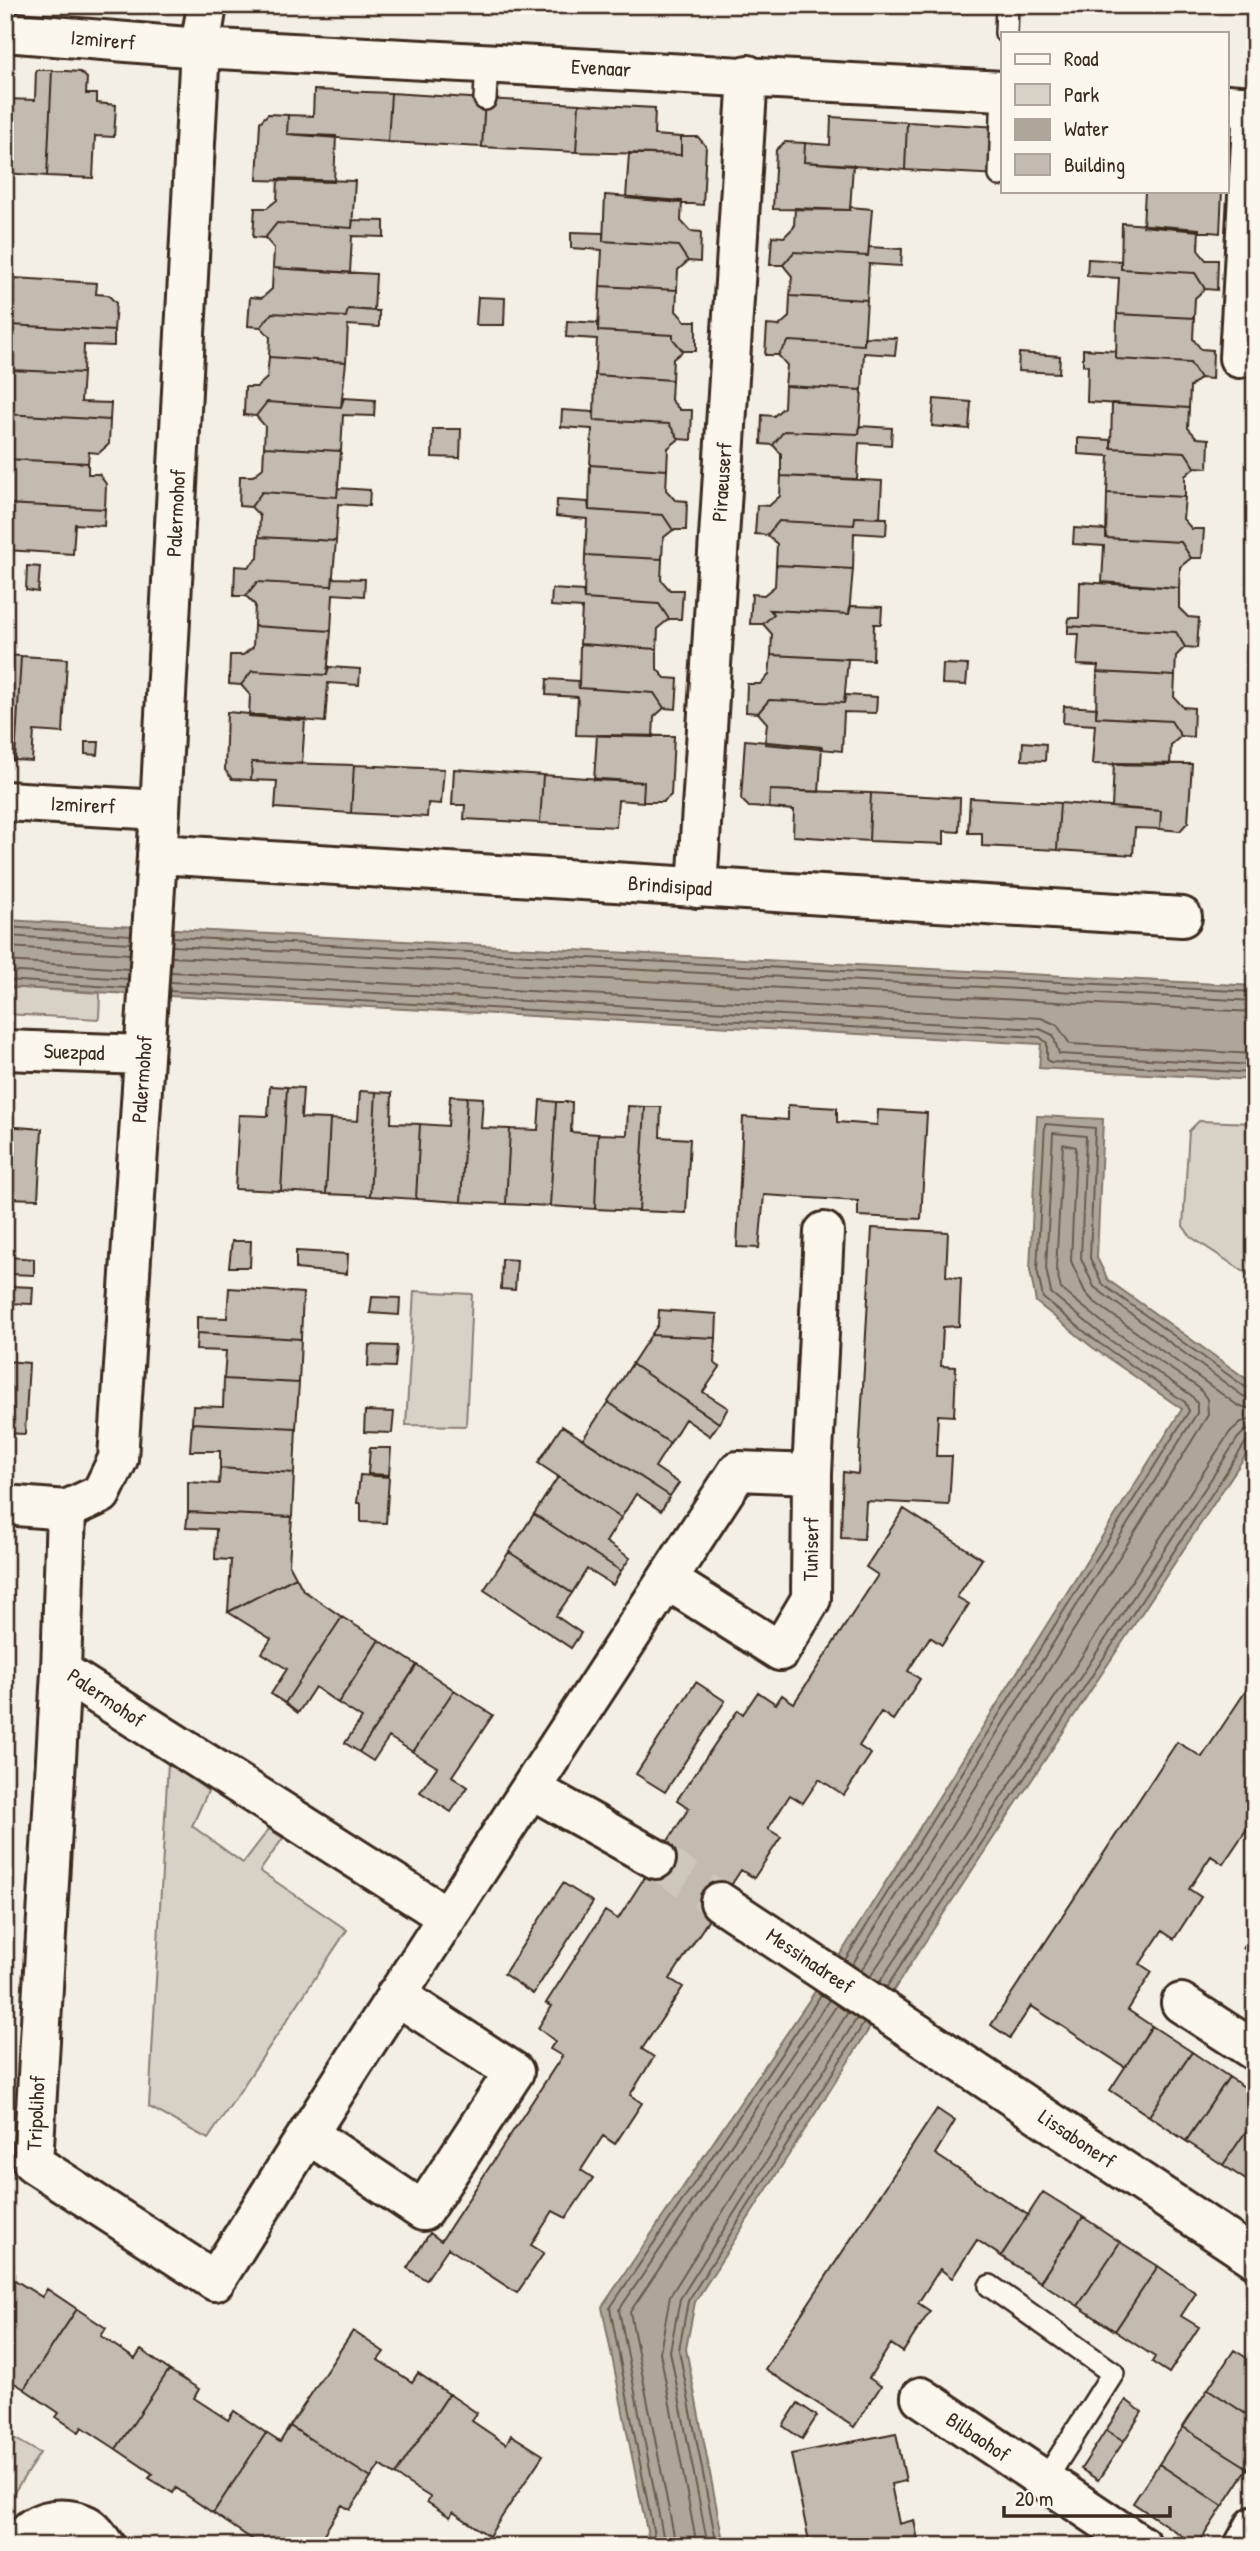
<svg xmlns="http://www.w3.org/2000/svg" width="1260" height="2551" viewBox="0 0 1260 2551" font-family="'Patrick Hand',sans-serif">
<rect width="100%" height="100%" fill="#f3efe4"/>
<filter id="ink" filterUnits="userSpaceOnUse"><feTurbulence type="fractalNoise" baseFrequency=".0143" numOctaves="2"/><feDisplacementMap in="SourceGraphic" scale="14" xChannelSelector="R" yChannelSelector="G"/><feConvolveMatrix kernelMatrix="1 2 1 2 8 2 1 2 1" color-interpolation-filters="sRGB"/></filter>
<g filter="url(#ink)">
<path fill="#d8d1c6" stroke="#8a7e72" stroke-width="2" d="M5 987 100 993 99 1019 5 1014Z
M1199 1121 1255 1123V1279L1191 1237 1183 1226 1189 1131Z
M414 1291 472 1294 466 1426 406 1425Z
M168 1762 208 1791 192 1826 243 1863 269 1829 283 1838 260 1871 347 1930 208 2139 149 2107Z
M5 2433 40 2453 5 2506Z"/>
<path fill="#afa69a" stroke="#817468" stroke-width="2" d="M5 920 1255 986V1080L1039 1068 1041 1044 5 987Z
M1037 1116 1103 1119 1097 1258 1108 1280 1255 1385V1441L913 1960 695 2302 686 2349 724 2546H650L602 2307 843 1950 1182 1409 1092 1347 1036 1302 1030 1270Z"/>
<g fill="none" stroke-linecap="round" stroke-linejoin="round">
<path stroke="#695c50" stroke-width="2" d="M5 927 131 935
M5 936 130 943
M173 937 1255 992
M172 946 1255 1001
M5 947 130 954
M172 957 1255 1012
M5 961 129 969
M5 971 128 979
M171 972 1041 1018 1057 1025 1070 1044 1255 1054
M5 980 127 988
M170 982 1040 1029 1053 1035 1059 1054 1255 1065
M169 991 1040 1037 1047 1043V1059L1050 1062 1255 1073
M845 1960 1189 1411 1185 1402 1096 1341 1043 1298 1037 1269 1045 1124 1095 1128 1090 1258 1102 1284 1248 1389 1255 1390
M852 1965 1197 1413V1403L1191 1395 1101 1334 1051 1293 1046 1268 1053 1133 1086 1136 1081 1258 1094 1287 1243 1396 1255 1399
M861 1971 1208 1415 1207 1399 1199 1388 1107 1326 1061 1289 1056 1268 1063 1144 1076 1147 1071 1261 1085 1292 1093 1301 1237 1405 1255 1410
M870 1977 1230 1432 1241 1422 1255 1419
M879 1983 1238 1438 1245 1431 1255 1430
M886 1988 1246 1442 1255 1439
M656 2546 610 2308 821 1995
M665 2546 619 2310 829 2000
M676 2546 630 2312 837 2005
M697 2546 660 2352 670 2296 848 2012
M708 2546 670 2351 680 2299 857 2018
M717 2546 679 2350 688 2301 864 2023"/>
</g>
<path fill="#c3bbb0" stroke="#3b2a1e" stroke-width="2" d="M36 70H52L47 176 5 173 6 99 35 100Z
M52 70 80 72 87 78 86 94H97V103L116 105 114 137 95 136 93 178 47 176Z
M314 90 391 93 388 142 287 134 288 115 313 116Z
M391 93 485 99 482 147 388 142Z
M485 99 579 104 576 152 482 147Z
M579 104 655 108 654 135 681 137V155L576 152Z
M268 114 288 115 287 134 336 136 334 182 257 180 260 122Z
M831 117 907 122 905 170 804 162 805 143 830 145Z
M907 122 1001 127 1000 175 905 170Z
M681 137H698L706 146 703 205 626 198 629 153 681 155Z
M785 142 805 143 804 162 853 165 850 210 773 209 776 150Z
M278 179 355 181 352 228 277 223 265 238 253 237 255 208H267L277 200Z
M1145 191H1222L1220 233 1143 226Z
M605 195 682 201 681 221 690 231 701 232 700 262 688 261 678 246 603 241Z
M850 207 872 209 868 256 794 252 783 265H770L772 236 784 237 794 227 795 208 850 210Z
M353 220 384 221V237L352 236 350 273 273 268 274 248 265 238 277 223 352 228Z
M1122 223 1199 229 1198 250 1206 260H1218L1217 290 1205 289 1195 273 1121 269Z
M571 232 603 233V241L678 246 688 261 678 270 677 290 600 286 602 250 571 248Z
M869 247 902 249 901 266 869 264 867 300 790 296 792 276 783 265 794 252 868 256Z
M1088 259 1121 261V269L1195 273 1205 289 1195 298 1194 318 1117 314 1119 278 1087 276Z
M273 268 376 274 374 311 348 309 346 317 272 313 261 327 248 326 250 297 262 298 272 289Z
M14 278 97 283 96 294 108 295 116 303 114 331 11 325Z
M600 286 677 290 676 311 685 321H696V351H683L673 339V335L598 331Z
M790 296 867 300 864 345 789 341 778 355H765L767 325 779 326 789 317Z
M478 297 505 298 504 325H476Z
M348 309 379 311V327L348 325 346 362 269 357 270 337 261 327 272 313 346 317Z
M1117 314 1194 318 1193 339 1201 349 1213 350 1212 379 1200 378 1190 363 1116 359Z
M567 321 598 323V331L673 335V339L683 351 673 359 672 380 595 375 597 339 566 337Z
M11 325 114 331V346L84 345 83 373 8 370Z
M864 337 897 338 895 355 864 353 862 390 785 386 787 365 778 355 789 341 864 345Z
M1083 349 1116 351V359L1190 363 1200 378 1190 387 1189 408 1087 402 1088 366 1083 365Z
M1019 353 1060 356 1059 373 1018 371Z
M269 357 346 362 341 407 267 402 256 416 244 415 245 387H257L267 378Z
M8 370 83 373 81 402 111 403 110 420 6 414Z
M595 375 672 380 671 400 680 410H692L691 440 679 439 669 424 594 420Z
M785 386 862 390 859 434 784 431 773 445 761 444 762 415 774 416 784 407Z
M344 398 375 400 374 416 343 415 341 451 264 447 265 426 256 416 267 402 341 407Z
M934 399 971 402 969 429 932 426Z
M1112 403 1189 408 1188 428 1197 438 1209 439 1208 468 1195 467 1185 452 1111 448Z
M562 410 593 412 594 420 669 424 679 439 668 448 667 470 590 465 592 429 561 427Z
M6 414 110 420 109 444 99 453 89 452 88 463 5 459Z
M860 426 892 428 891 445 859 443 857 479 781 476V454L773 445 784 431 859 434Z
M433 429H461L460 458 432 457Z
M1078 438 1111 440V448L1185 452 1195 467 1185 476V497L1107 493 1109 456 1078 454Z
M264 447 341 451 337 497 262 492 251 507 239 506 240 476H253L263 468Z
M5 459 88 463V474H99L106 484 105 509 5 504Z
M590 465 667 470 666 490 675 500 687 501 686 530H673L663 515 589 510Z
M781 476 882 481 880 518 855 517 854 525 779 521 767 535 755 534 757 505 769 506 780 496Z
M338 488 370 490 369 506 338 504 336 541 259 537 260 516 251 507 262 492 337 497Z
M1107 493 1185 497 1183 519 1192 529H1204L1202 558H1191L1181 542 1106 538Z
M557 500 588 502 589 510 663 515 673 530 663 538 662 559 585 555 587 519 556 516Z
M5 504 105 509 104 526 75 524 73 554 5 550Z
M855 517 887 518 886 535 854 533 853 569 776 565 777 544 767 535 779 521 854 525Z
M1074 528 1106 530V538L1181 542 1191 558 1180 567 1179 588 1102 582 1104 546 1073 544Z
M259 537 336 541 332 586 257 582 246 596H234L235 566 248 567 258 558Z
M585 555 662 559 661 580 670 590H683L681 619H669L659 604 584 599Z
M776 565 853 569 849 614 770 610 774 614 763 624H750L752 594 764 595 775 586Z
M27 566 40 567 38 592 26 590Z
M333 578 365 579 364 596 333 594 331 631 254 626 255 605 246 596 257 582 332 586Z
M1080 582 1179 588V608L1188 617 1199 618 1197 648 1185 647 1176 632 1068 626 1069 618H1079Z
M552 589 583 591 584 599 659 604 669 619 658 628 657 649 580 644 582 608 551 606Z
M851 606 882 607 881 624H874L873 660 771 655 772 634 763 624 774 614 770 610 849 614Z
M254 626 331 631 327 675 252 671 241 685 229 684 230 655H243L253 647Z
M1068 626 1176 632 1185 647 1176 656 1175 676 1097 672 1098 666 1077 665 1079 634H1068Z
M580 644 657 649V669L665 678 678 679 676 709 664 708 654 693 579 688Z
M5 655 21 656 15 760H5Z
M771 655 848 659 844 703 769 700 758 713 746 712 747 684H760L769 675Z
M21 656 67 659 63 733 34 731 32 761 15 760Z
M943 664 968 665 966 685 942 684Z
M329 667 360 669 359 685 328 683 325 722 249 716 250 695 241 685 252 671 327 675Z
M1097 672 1175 676 1174 697 1183 707 1194 708 1193 737 1181 736 1171 721 1096 717Z
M547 679 578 681 579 688 654 693 664 708 654 717 653 737 576 735 578 697 546 695Z
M846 695 877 697 876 713 844 712 842 751 765 744 767 723 758 713 769 700 844 703Z
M1064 706 1097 708 1096 717 1171 721 1181 736 1171 745 1170 765 1092 764 1095 725 1063 723Z
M227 712 305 719 302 764 252 762 251 780 232 779 225 770Z
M597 735 674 736 671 795 663 802H643L644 782 594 780Z
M745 740 822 747 819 792 770 790 769 808 749 807 741 799Z
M85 742H99L98 755 85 754Z
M1023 742 1046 744 1045 761 1022 760Z
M252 762 354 765 351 813 275 808 277 781 251 780Z
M1114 763 1192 764 1188 822 1180 831 1160 829 1161 811 1112 808Z
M354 765 444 769 441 804 428 803 427 817 351 813Z
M454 769 543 775 540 823 464 819 465 805H452Z
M543 775 644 782 643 802 618 800 616 827 540 823Z
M770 790 871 793 869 841 793 836 794 810 769 808Z
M871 793 960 798 959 832 944 831V844L869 841Z
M970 798 1060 803 1057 850 982 846V833H968Z
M1060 803 1161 811 1160 829 1135 828 1133 855 1057 850Z
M270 1086 287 1087 281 1191 235 1189 239 1115 268 1116Z
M287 1087 303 1088 301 1118 330 1119 326 1194 281 1191Z
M360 1091 376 1092 370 1196 326 1194 330 1119 358 1121Z
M376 1092 392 1093 391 1123 420 1124 416 1199 370 1196Z
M450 1096 467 1097 461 1202 416 1199 420 1124 448 1126Z
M467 1097 483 1098 481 1128 510 1129 506 1204 461 1202Z
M540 1100 556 1102 550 1206 506 1204 510 1129 538 1130Z
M556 1102H572L571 1132 598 1134 595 1209 550 1206Z
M788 1105 837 1108V1122L877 1125 878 1110 927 1113 921 1219 858 1216V1201L764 1195 759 1248 737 1247 743 1117 788 1120Z
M628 1106 645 1107 639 1211 595 1209 598 1134 627 1135Z
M645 1107H661L660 1137 690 1139 686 1213 639 1211Z
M5 1126 42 1129 38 1199 5 1198Z
M872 1228 948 1232 946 1276 961 1278 959 1326 943 1327 941 1366 956 1367 954 1416 938 1415 936 1456H952L949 1505 866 1501 864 1539 841 1538 842 1499 843 1472 858 1474Z
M232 1241H251L250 1267H229Z
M296 1251 348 1254 347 1274 296 1269Z
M10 1257 34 1259V1275L9 1274Z
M502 1259 517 1260 515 1290 501 1289Z
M9 1286 33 1287 32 1304 7 1303Z
M229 1288 303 1293 301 1339 197 1333V1317L227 1318Z
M372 1297 400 1298 399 1315 370 1313Z
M659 1310 717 1314 716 1338 651 1335 658 1325Z
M197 1333 301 1339 299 1383 224 1379 226 1351 196 1350Z
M651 1335 716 1338 714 1363 720 1367 703 1392 728 1408 719 1423 632 1364Z
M369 1345 397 1346 395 1367 368 1366Z
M5 1361 29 1363 25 1434 5 1433Z
M632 1364 719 1423 710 1436 685 1419 670 1443 608 1402Z
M224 1379 299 1383 296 1428 192 1423 193 1406 223 1407Z
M608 1402 670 1443 655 1467 679 1483 670 1496 583 1439Z
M365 1411 394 1412 392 1433 364 1432Z
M192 1423 296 1428 294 1473 220 1468V1451H190Z
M562 1426 670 1496 661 1511 636 1494 621 1518 538 1463Z
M370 1448H391L389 1475 368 1474Z
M220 1468 294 1473 292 1517 188 1512V1482L219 1484Z
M360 1475 389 1477 386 1523 361 1522V1503H357Z
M558 1477 621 1518 606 1542 630 1558 621 1571 534 1514Z
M904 1509 982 1559 957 1597 969 1604 942 1645 930 1637 908 1671 920 1679 893 1720 881 1712 859 1746 871 1754 844 1795 819 1779 803 1803 790 1795 768 1829 781 1837 754 1878 741 1870 670 1979 683 1987 642 2049 654 2057 630 2095 642 2103 615 2144 603 2136 581 2170 593 2178 566 2218 553 2211 531 2245 544 2253 517 2293 448 2248 426 2280 407 2268 430 2233 441 2241 562 2056 550 2049 555 2041 538 2028 552 2006 546 2003 605 1911 618 1919 689 1808 677 1800 738 1710 743 1714 758 1692 776 1704 782 1695 794 1703 878 1575 866 1567Z
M188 1512 292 1517 289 1564 296 1577 228 1612 231 1560 215 1559 216 1529 186 1528Z
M534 1514 621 1571 613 1585 587 1569 572 1593 509 1552Z
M509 1552 572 1593 556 1616 581 1633 571 1648 484 1590Z
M296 1577 303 1590 342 1617 285 1703 271 1694 287 1669 262 1653 271 1639 228 1612Z
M342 1617 379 1640 338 1703 315 1687 298 1713 285 1703Z
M379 1640 417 1665 359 1752 345 1743 362 1718 338 1703Z
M417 1665 454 1690 413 1752 389 1737 373 1761 359 1752Z
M1255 1677V1817L1223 1864 1211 1856 1189 1889 1201 1897 1174 1939 1162 1931 1140 1964 1152 1972 1128 2010 1152 2026 1125 2067 1031 2006 1010 2038 991 2025 1177 1742 1202 1757Z
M696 1682 725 1701 665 1792 636 1774Z
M454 1690 493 1715 452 1776 468 1787 451 1812 420 1792 437 1767 413 1752Z
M563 1883 593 1902 533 1994 504 1974Z
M1255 1931V1956L1243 1948Z
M1152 2026 1192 2052 1149 2116 1110 2090Z
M1192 2052 1229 2077 1186 2141 1149 2116Z
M1229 2077 1255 2094V2118L1223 2165 1186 2141Z
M937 2109 955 2121 935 2154 1028 2215 1001 2256 977 2240 952 2278 940 2269 918 2303 930 2311 903 2352 891 2344 869 2378 881 2386 854 2427 765 2369Z
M1255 2118V2186L1223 2165Z
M1043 2192 1083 2217 1040 2282 1001 2256Z
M1083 2217 1120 2242 1078 2306 1040 2282Z
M1120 2242 1158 2266 1115 2331 1078 2306Z
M5 2262 13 2266 7 2275 42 2297 47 2289 77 2309 24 2389 5 2377Z
M1158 2266 1196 2293 1181 2316 1199 2327 1169 2373 1152 2362 1155 2357 1115 2331Z
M77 2309 106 2328 101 2336 135 2359 141 2350 169 2370 116 2449 82 2427 79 2432 56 2417 59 2413 24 2389Z
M353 2331 384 2352 378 2360 412 2382 418 2373 449 2394 395 2475 380 2465 371 2478 290 2426Z
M1234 2350 1255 2363V2420L1208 2389Z
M169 2370 199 2389 194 2398 228 2420 234 2411 266 2433 213 2513 176 2488 173 2493 149 2478 153 2474 116 2449Z
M1208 2389 1255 2420V2458L1248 2468 1183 2427Z
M449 2394 477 2413 472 2421 506 2444 511 2435 543 2455 489 2536 453 2512 450 2517 427 2502 430 2497 395 2475Z
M1126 2400 1142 2412 1124 2441 1106 2430Z
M798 2403 817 2416 802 2439 783 2426Z
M290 2426 371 2478 350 2510 342 2505 320 2540 327 2546H262L213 2513 266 2433 280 2442Z
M1183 2427 1248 2468 1223 2506 1159 2464Z
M1106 2430 1124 2441 1098 2480 1081 2469Z
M896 2433 906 2481 891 2484 899 2524 914 2520 919 2546H810L791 2454Z
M1159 2464 1223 2506 1197 2546 1133 2503Z"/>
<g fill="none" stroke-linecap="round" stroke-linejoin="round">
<path stroke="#cec8bc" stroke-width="38" stroke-dasharray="38 19" stroke-linecap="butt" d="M656 1859 720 1902"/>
<g stroke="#3b2a1e" stroke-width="26">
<path id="lane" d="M1006 33 1007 5
M485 99 487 62
M1000 175 1003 88
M990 2286 1113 2373 1044 2482"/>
</g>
<g stroke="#3b2a1e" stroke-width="44">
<path id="street" d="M207 5 200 48 160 810 118 1459 101 1494 66 1510 61 1671 446 1916
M5 32 200 48 1003 91
M1227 104 1253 106 1239 358
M5 801 160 810
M157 854 1182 917
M697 888 748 75
M5 1050 144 1055
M5 1505 66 1510
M667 1580 780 1651 811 1599 812 1474
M61 1671 33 2163 215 2281C386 2009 562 1740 738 1471L812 1474 824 1232
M533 1790 656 1859
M720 1902 1255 2258
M1181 2003 1255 2051
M308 2134 423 2211 514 2072 396 1995
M921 2397 1142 2546
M19 2546C28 2519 64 2514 86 2525 94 2529 100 2539 105 2546
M1244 2546 1255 2526"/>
</g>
<use href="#lane" stroke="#fbf7ec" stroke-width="21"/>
<use href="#street" stroke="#fbf7ec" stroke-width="38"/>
</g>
</g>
<g text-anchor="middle" stroke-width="6" stroke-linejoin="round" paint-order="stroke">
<g font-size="21" fill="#3b2a1e" stroke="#fbf7ec">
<text transform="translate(103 40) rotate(5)" y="7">Izmirerf</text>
<text transform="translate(601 68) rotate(3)" y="7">Evenaar</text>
<text transform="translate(722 482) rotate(-86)" y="7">Piraeuserf</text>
<text transform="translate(176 513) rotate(-87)" y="7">Palermohof</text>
<text transform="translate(83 805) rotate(3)" y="7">Izmirerf</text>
<text transform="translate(670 886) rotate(4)" y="7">Brindisipad</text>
<text transform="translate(74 1052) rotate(2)" y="7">Suezpad</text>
<text transform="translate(142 1079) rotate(-86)" y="7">Palermohof</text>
<text transform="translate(811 1549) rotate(-89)" y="7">Tuniserf</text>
<text transform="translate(106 1698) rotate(34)" y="7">Palermohof</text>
<text transform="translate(810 1961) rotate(34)" y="7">Messinadreef</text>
<text transform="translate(36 2113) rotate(-87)" y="7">Tripolihof</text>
<text transform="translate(1077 2139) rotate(34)" y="7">Lissabonerf</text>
<text transform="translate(978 2437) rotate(34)" y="7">Bilbaohof</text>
</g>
</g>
<rect width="1260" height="2551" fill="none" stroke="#fbf7ec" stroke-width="28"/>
<rect x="14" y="14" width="1232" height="2523" fill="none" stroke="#3b2a1e" stroke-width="2.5" filter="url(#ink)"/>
<rect x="1001" y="32" width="228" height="161" fill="#fbf7ec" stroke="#aea59a" stroke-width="2"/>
<rect x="1015" y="54" width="35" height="10" fill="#fbf7ec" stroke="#aea59a" stroke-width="2"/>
<text x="1064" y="66" font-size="21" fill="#3b2a1e">Road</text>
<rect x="1015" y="84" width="35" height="21" fill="#d8d1c6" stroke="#aea59a" stroke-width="2"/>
<text x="1064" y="102" font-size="21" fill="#3b2a1e">Park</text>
<rect x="1015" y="119" width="35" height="21" fill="#afa69a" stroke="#aea59a" stroke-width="2"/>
<text x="1064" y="136" font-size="21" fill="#3b2a1e">Water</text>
<rect x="1015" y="154" width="35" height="21" fill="#c3bbb0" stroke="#aea59a" stroke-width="2"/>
<text x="1064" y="172" font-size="21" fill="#3b2a1e">Building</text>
<path d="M1004 2506v10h166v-10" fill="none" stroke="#3b2a1e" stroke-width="3.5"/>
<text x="1015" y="2506" font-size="21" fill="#3b2a1e" stroke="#fbf7ec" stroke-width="5" paint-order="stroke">20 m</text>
</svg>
